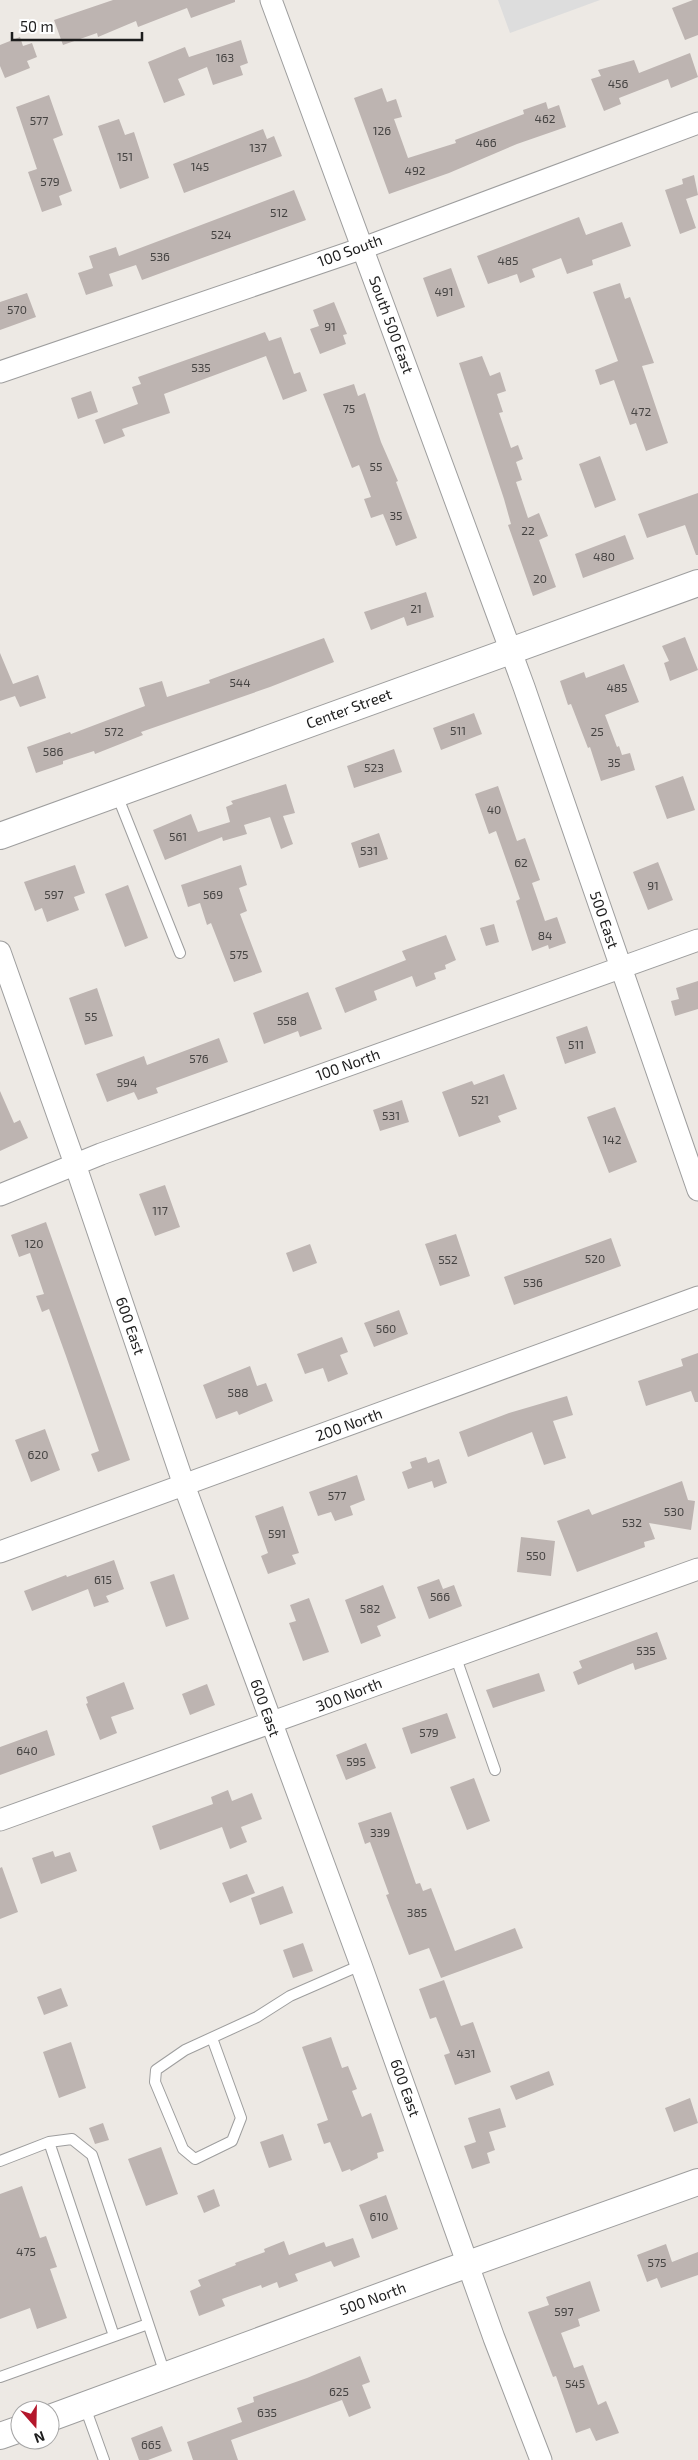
<svg xmlns="http://www.w3.org/2000/svg" width="698" height="2460" viewBox="0 0 698 2460" font-family="'Exo 2',sans-serif">
<rect width="100%" height="100%" fill="#ede9e4"/>
<path fill="#ddd" d="M498 0H600L510 33Z"/>
<path fill="#bdb4b1" d="M113 0H235V2L191 18 187 8 138 27 136 21 98 37 97 33 63 45 54 20Z
M693 0H698V35L685 40 672 8Z
M20 37 23 46 32 43 37 57 27 61 30 68 5 78 0 66V45Z
M241 40 248 63 240 66 243 75 213 85 207 67 178 79 185 95 164 103 148 62 185 47 189 57Z
M690 53 698 77 671 88 668 79 619 98 621 104 604 111 591 79 601 76 598 70 634 60 639 73Z
M382 88 387 102 396 99 402 117 394 119 408 158 456 143 455 140 524 114 523 110 546 102 548 109 559 105 566 127 517 144 449 173 389 194 354 98Z
M49 95 63 135 53 139 72 191 59 196 62 205 42 212 28 172 37 169 16 107Z
M119 119 125 135 134 132 149 178 120 189 98 126Z
M263 129 267 139 274 136 282 156 184 193 173 164Z
M694 175 698 195 686 199 696 228 680 234 665 190 683 184 682 179Z
M294 190 306 220 142 280 136 265 109 274 113 286 86 295 78 273 93 268 89 256 116 247 119 256Z
M579 217 586 235 622 222 631 246 592 260 593 265 567 274 561 258 532 269 535 277 520 283 517 274 488 284 477 256Z
M451 268 465 307 437 317 423 278Z
M620 283 625 299 630 297 654 363 642 366 668 443 646 451 636 423 630 425 614 380 600 385 595 370 618 361 593 292Z
M27 293 36 317 0 330V302Z
M334 302 347 334 343 335 346 344 320 354 310 329 319 326 313 310Z
M265 332 269 341 281 337 294 374 300 372 307 391 283 400 266 356 164 394 170 413 122 429 125 436 104 444 95 420 138 404 132 387 141 384 138 377Z
M482 356 490 376 500 372 506 391 497 394 503 412 499 413 511 448 518 445 523 459 516 462 522 480 516 482 528 518 539 513 548 536 539 540 556 587 533 596 508 525 511 524 504 499 459 363Z
M354 384 358 396 365 393 381 442 398 481 396 482 417 538 396 546 383 514 371 518 364 499 371 497 359 465 352 468 323 394Z
M91 391 98 412 78 419 71 398Z
M600 456 616 500 595 508 579 464Z
M698 493V555H696L685 525 647 538 638 514Z
M625 535 634 559 583 578 575 554Z
M426 592 434 617 407 626 404 617 371 630 364 612Z
M685 637 698 670 670 681 664 663 669 661 662 646Z
M324 638 334 662 270 687 141 732 143 735 95 754 94 751 63 761V764L36 773 27 747 70 732 71 734 145 706 139 688 162 681 167 697 210 683 209 680Z
M0 653 13 684 38 675 46 698 20 707 15 696 0 701Z
M624 664 639 702 605 715 617 747 619 746 622 755 630 753 635 770 601 781 590 747 588 748 571 704 568 705 560 681 584 672 586 678Z
M474 713 482 734 441 750 433 728Z
M394 749 402 772 354 788 347 766Z
M683 776 695 810 667 819 655 786Z
M286 784 295 813 283 816 293 844 281 849 270 817 244 825 247 834 223 841 222 837 165 860 153 830 191 814 198 832 230 822 226 807 233 804 231 801Z
M498 786 517 841 525 838 540 880 532 883 545 921 557 917 566 943 549 949 548 945 532 951 516 901 520 899 496 831 489 834 475 794Z
M379 833 388 859 359 868 351 843Z
M658 862 673 900 648 910 633 872Z
M75 865 85 893 74 897 79 910 47 922 42 908 35 911 24 882Z
M241 865 247 885 239 888 247 911 240 914 262 972 234 982 211 923 207 925 200 903 188 907 181 885Z
M128 885 148 938 125 947 105 894Z
M494 924 499 942 486 946 480 928Z
M446 935 456 960 445 965 446 969 434 973 436 979 416 987 412 976 374 991 377 1000 345 1013 335 988 406 960 402 951Z
M698 981V1009L675 1016 671 1001 679 999 676 988Z
M97 988 113 1036 85 1045 69 998Z
M308 992 322 1029 300 1037 298 1031 264 1044 253 1013Z
M587 1026 596 1053 565 1064 556 1037Z
M219 1038 228 1062 156 1088 158 1093 138 1100 134 1092 107 1102 96 1074 144 1056 147 1065Z
M504 1074 517 1109 498 1116 501 1122 459 1137 442 1092 472 1081 474 1085Z
M0 1091 14 1123 20 1120 28 1138 0 1151Z
M402 1100 409 1122 380 1131 373 1110Z
M615 1107 637 1162 609 1173 587 1117Z
M165 1185 180 1227 155 1236 139 1194Z
M46 1222 130 1460 98 1472 91 1454 99 1451 66 1356 49 1309 42 1312 36 1296 44 1294 30 1253 19 1257 11 1235Z
M456 1234 470 1276 440 1286 425 1244Z
M611 1238 621 1266 514 1305 504 1277Z
M310 1244 317 1263 293 1272 286 1253Z
M399 1310 408 1334 374 1347 364 1323Z
M342 1337 348 1352 340 1355 348 1374 328 1382 323 1368 305 1374 297 1354Z
M698 1353V1402H695L691 1391 646 1406 638 1381 683 1366 681 1359Z
M250 1366 257 1386 266 1383 273 1401 239 1415 237 1411 216 1419 203 1385Z
M567 1396 573 1415 553 1421 566 1458 544 1465 532 1432 468 1457 459 1432 509 1413Z
M45 1429 60 1470 31 1482 15 1440Z
M426 1457 428 1463 439 1459 447 1483 434 1488 432 1481 408 1489 402 1472 412 1468 410 1462Z
M357 1475 365 1500 350 1506 353 1515 335 1521 331 1512 318 1516 309 1492Z
M682 1481 688 1500 695 1501 691 1530 649 1523 655 1539 644 1542 645 1547 577 1572 557 1521 589 1509 592 1515Z
M283 1506 299 1553 292 1555 296 1564 268 1574 261 1556 268 1553 255 1516Z
M521 1537 555 1541 551 1576 517 1572Z
M114 1560 124 1589 106 1596 109 1602 94 1607 88 1589 32 1611 24 1591 66 1575 67 1577Z
M174 1574 189 1619 166 1627 150 1582Z
M439 1579 443 1589 454 1585 462 1606 429 1619 417 1587Z
M383 1585 396 1618 377 1626 381 1636 361 1644 345 1600Z
M309 1598 329 1652 303 1661 289 1623 296 1621 290 1605Z
M657 1632 667 1659 635 1670 633 1663 578 1685 573 1672 582 1668 579 1661Z
M539 1673 545 1691 493 1708 486 1690Z
M124 1682 134 1709 111 1717 117 1733 100 1740 86 1704 88 1703 86 1697Z
M207 1684 215 1705 190 1715 182 1694Z
M447 1713 456 1738 411 1754 402 1728Z
M47 1730 55 1755 0 1775V1747Z
M366 1743 376 1768 346 1780 336 1755Z
M474 1778 490 1821 467 1830 450 1787Z
M228 1790 232 1801 252 1793 262 1819 241 1827 247 1842 230 1849 222 1827 160 1850 152 1826 213 1804 211 1797Z
M391 1812 416 1884 420 1883 423 1891 431 1888 455 1951 515 1928 523 1948 441 1978 429 1948 409 1955 386 1895 389 1894 370 1842 365 1844 358 1823Z
M53 1851 55 1857 70 1852 77 1871 41 1884 32 1858Z
M2 1867 18 1912 0 1919V1868Z
M247 1874 255 1893 230 1903 222 1883Z
M283 1886 293 1913 260 1925 251 1898Z
M303 1943 313 1971 293 1978 283 1950Z
M444 1980 461 2026 473 2022 491 2072 455 2085 444 2055 450 2053 436 2017 430 2019 419 1989Z
M61 1988 68 2006 44 2015 37 1997Z
M331 2037 342 2068 348 2066 357 2089 352 2091 362 2117 371 2113 384 2151 377 2153 378 2158 351 2171 350 2169 342 2172 330 2142 324 2144 317 2124 328 2120 302 2047Z
M71 2042 86 2088 59 2098 43 2052Z
M549 2071 554 2085 516 2100 510 2086Z
M690 2098 698 2123 674 2132 665 2108Z
M500 2108 506 2127 489 2132 495 2150 487 2153 490 2163 472 2169 464 2146 476 2142 468 2118Z
M103 2123 109 2140 95 2144 89 2128Z
M283 2134 292 2160 269 2168 260 2142Z
M161 2147 178 2194 146 2206 128 2159Z
M22 2186 40 2238 46 2236 57 2267 50 2269 67 2318 37 2329 30 2308 0 2319V2194Z
M214 2189 220 2206 204 2213 197 2196Z
M386 2195 398 2229 372 2239 359 2205Z
M353 2238 360 2257 334 2267 331 2261 295 2274 298 2281 279 2288 277 2282 262 2288 261 2285 222 2299 225 2306 199 2316 190 2291 201 2286 198 2280 236 2265 235 2263 265 2252 264 2249 284 2241 289 2255 324 2242 326 2247Z
M666 2244 672 2262 698 2252V2275L661 2288 657 2278 647 2282 637 2255Z
M590 2281 600 2311 578 2319 580 2326 561 2333 574 2368 583 2365 598 2405 606 2401 619 2433 596 2441 590 2428 576 2433 556 2376 553 2377 528 2312 549 2305 546 2297Z
M360 2356 370 2382 362 2385 371 2408 349 2417 342 2400 231 2440 238 2460H193L187 2442 242 2422 237 2408 254 2402 253 2397 307 2378Z
M162 2426 172 2451 148 2460H139L131 2438Z"/>
<g fill="none" stroke-linecap="round" stroke-linejoin="round">
<g stroke="#9e9e9e" stroke-width="12">
<path id="service" d="M117 795 180 953
M455 1655 495 1770
M212 2038 241 2118 232 2141 195 2159 183 2149 155 2082 156 2070 185 2050 257 2017 290 1996 361 1965
M49 2142 114 2336
M0 2161 49 2142 72 2139 92 2155 165 2374
M0 2377 148 2324
M85 2407 104 2460"/>
</g>
<g stroke="#9e9e9e" stroke-width="23">
<path id="minor" d="M271 0 524 687 698 1190
M0 372 363 248 698 123
M0 952 75 1164 184 1485 361 1965 494 2338 541 2460
M0 1195 101 1154 698 940
M0 1552 698 1297
M0 1820C233 1738 465 1651 698 1569"/>
</g>
<g stroke="#9e9e9e" stroke-width="28">
<path id="tertiary" d="M0 836 698 583
M50 2418 446 2272 698 2182
M0 2436 20 2429"/>
</g>
<use href="#service" stroke="#fff" stroke-width="10"/>
<use href="#minor" stroke="#fff" stroke-width="21"/>
<use href="#tertiary" stroke="#fff" stroke-width="26"/>
</g>
<g text-anchor="middle" stroke-width="5" stroke-linejoin="round" paint-order="stroke">
<g font-size="12" fill="#454342">
<text x="225" y="62">163</text>
<text x="618" y="88">456</text>
<text x="545" y="123">462</text>
<text x="39" y="125">577</text>
<text x="382" y="135">126</text>
<text x="486" y="147">466</text>
<text x="258" y="152">137</text>
<text x="125" y="161">151</text>
<text x="200" y="171">145</text>
<text x="415" y="175">492</text>
<text x="50" y="186">579</text>
<text x="279" y="217">512</text>
<text x="221" y="239">524</text>
<text x="160" y="261">536</text>
<text x="508" y="265">485</text>
<text x="444" y="296">491</text>
<text x="17" y="314">570</text>
<text x="330" y="331">91</text>
<text x="201" y="372">535</text>
<text x="349" y="413">75</text>
<text x="641" y="416">472</text>
<text x="376" y="471">55</text>
<text x="396" y="520">35</text>
<text x="528" y="535">22</text>
<text x="604" y="561">480</text>
<text x="540" y="583">20</text>
<text x="416" y="613">21</text>
<text x="240" y="687">544</text>
<text x="617" y="692">485</text>
<text x="458" y="735">511</text>
<text x="114" y="736">572</text>
<text x="597" y="736">25</text>
<text x="53" y="756">586</text>
<text x="614" y="767">35</text>
<text x="374" y="772">523</text>
<text x="494" y="814">40</text>
<text x="178" y="841">561</text>
<text x="369" y="855">531</text>
<text x="521" y="867">62</text>
<text x="653" y="890">91</text>
<text x="54" y="899">597</text>
<text x="213" y="899">569</text>
<text x="545" y="940">84</text>
<text x="239" y="959">575</text>
<text x="91" y="1021">55</text>
<text x="287" y="1025">558</text>
<text x="576" y="1049">511</text>
<text x="199" y="1063">576</text>
<text x="127" y="1087">594</text>
<text x="480" y="1104">521</text>
<text x="391" y="1120">531</text>
<text x="612" y="1144">142</text>
<text x="160" y="1215">117</text>
<text x="34" y="1248">120</text>
<text x="595" y="1263">520</text>
<text x="448" y="1264">552</text>
<text x="533" y="1287">536</text>
<text x="386" y="1333">560</text>
<text x="238" y="1397">588</text>
<text x="38" y="1459">620</text>
<text x="337" y="1500">577</text>
<text x="674" y="1516">530</text>
<text x="632" y="1527">532</text>
<text x="277" y="1538">591</text>
<text x="536" y="1560">550</text>
<text x="103" y="1584">615</text>
<text x="440" y="1601">566</text>
<text x="370" y="1613">582</text>
<text x="646" y="1655">535</text>
<text x="429" y="1737">579</text>
<text x="27" y="1755">640</text>
<text x="356" y="1766">595</text>
<text x="380" y="1837">339</text>
<text x="417" y="1917">385</text>
<text x="466" y="2058">431</text>
<text x="379" y="2221">610</text>
<text x="26" y="2256">475</text>
<text x="657" y="2267">575</text>
<text x="564" y="2316">597</text>
<text x="575" y="2388">545</text>
<text x="339" y="2396">625</text>
<text x="267" y="2417">635</text>
<text x="151" y="2449">665</text>
</g>
<g font-size="15" fill="#1d1d1d" stroke="#fff">
<text transform="translate(350 251) rotate(-20)" y="5">100 South</text>
<text transform="translate(391 325) rotate(70)" y="5">South 500 East</text>
<text transform="translate(349 709) rotate(-20)" y="5">Center Street</text>
<text transform="translate(604 920) rotate(71)" y="5">500 East</text>
<text transform="translate(348 1065) rotate(-20)" y="5">100 North</text>
<text transform="translate(130 1326) rotate(71)" y="5">600 East</text>
<text transform="translate(349 1425) rotate(-20)" y="5">200 North</text>
<text transform="translate(349 1695) rotate(-21)" y="5">300 North</text>
<text transform="translate(265 1708) rotate(70)" y="5">600 East</text>
<text transform="translate(405 2088) rotate(70)" y="5">600 East</text>
<text transform="translate(373 2299) rotate(-20)" y="5">500 North</text>
</g>
</g>
<g transform="translate(35 2425) rotate(160)"><circle r="24" fill="#ffffff" stroke="#a5a5a5"/>
<path d="M0-4L9 19L0 12L-9 19Z" fill="#b4172b"/>
<text y="-8" font-size="14" font-weight="bold" text-anchor="middle" fill="#1d1d1d">N</text>
</g>
<path d="M12 32v8h130v-8" fill="none" stroke="#1d1d1d" stroke-width="2.5"/>
<text x="20" y="32" font-size="15" fill="#1d1d1d" stroke="#ffffff" stroke-width="4" paint-order="stroke">50 m</text>
</svg>
